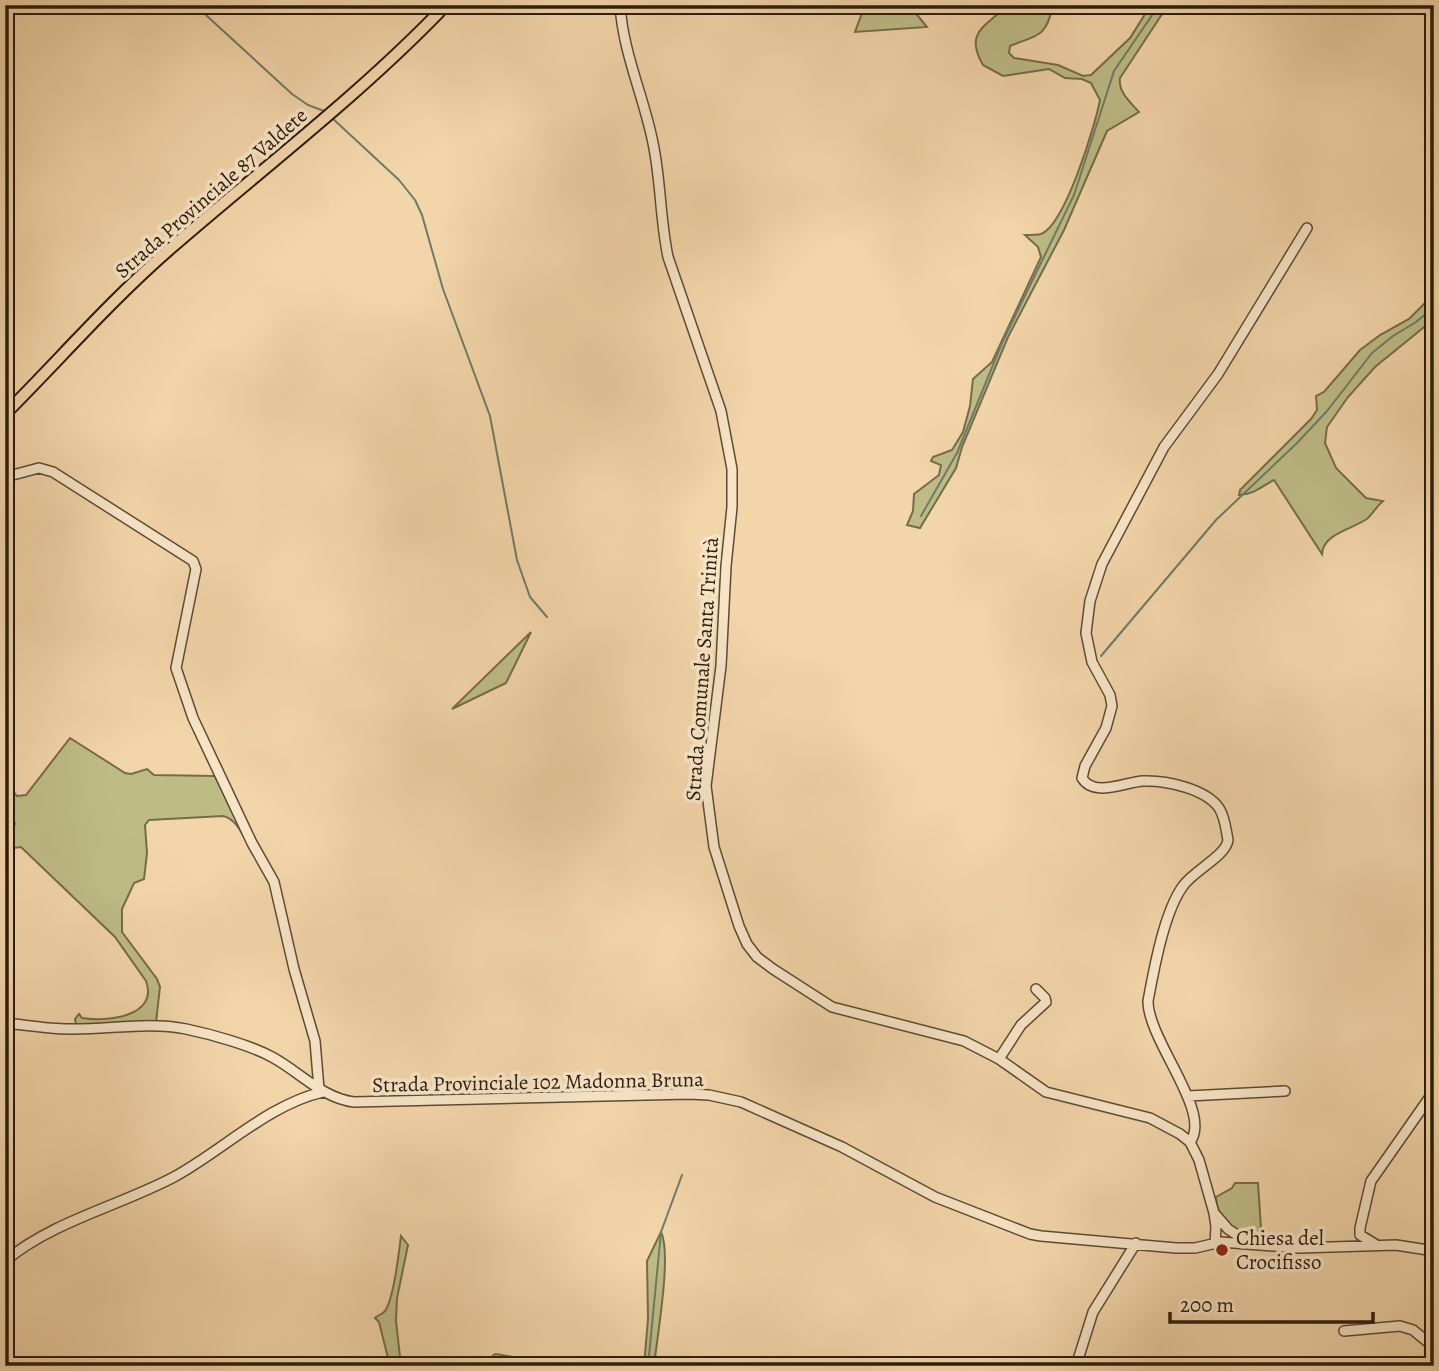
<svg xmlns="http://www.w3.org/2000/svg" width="1439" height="1371" viewBox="0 0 1439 1371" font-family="Alegreya,serif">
<rect width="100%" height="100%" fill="#f2d5a9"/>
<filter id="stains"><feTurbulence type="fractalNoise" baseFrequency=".00286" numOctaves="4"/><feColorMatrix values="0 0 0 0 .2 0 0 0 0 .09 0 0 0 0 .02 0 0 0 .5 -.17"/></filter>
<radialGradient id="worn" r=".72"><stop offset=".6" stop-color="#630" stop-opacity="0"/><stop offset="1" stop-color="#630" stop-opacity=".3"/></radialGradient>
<path fill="#bebc85" stroke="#756c48" stroke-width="2" d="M865 5H909L927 27 855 32Z
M1007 5H1053C1046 39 1036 35 1010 46L1009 53 1014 58 1058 65 1083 76 1091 75 1130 38 1147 11 1130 5H1168L1120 78C1118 92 1130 102 1139 112L1107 131 1064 230 1008 337 962 447 956 468 920 528 907 525 913 511 914 494 939 475 941 465 931 461 933 457 952 450 963 432 970 406 973 379 992 362 1041 257 1038 247 1025 235C1029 235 1037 235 1041 234 1065 225 1095 126 1100 100L1091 83 1082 79 1065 78 1049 69 1003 76 983 65C963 31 988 26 1007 5Z
M1434 294V319L1375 367 1348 397 1327 427 1325 443 1336 468 1366 498 1383 501C1377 506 1373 513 1368 518 1354 529 1323 533 1322 554L1274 480C1262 486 1253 495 1239 495L1240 490 1311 419 1317 410 1316 396 1324 392 1360 350 1380 335 1409 319Z
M531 632 506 683 452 709Z
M70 738 125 773 131 774 147 769 154 775 215 776 246 840C240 830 235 819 223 816L149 820 145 825 147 853 144 879 134 883 122 909V932L157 979 160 987 156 1022 76 1025 75 1019 79 1014 82 1018C106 1022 159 1017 146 981L115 937 21 847 5 849V830L15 824 5 807V781L17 796 26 795Z
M1235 1183H1258L1262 1243C1242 1242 1215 1218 1216 1197L1232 1188Z
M661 1232C672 1254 657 1337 654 1366H644L648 1319 647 1261Z
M401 1236 408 1245 397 1298 396 1321 401 1366H390L379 1322 375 1318C377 1316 382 1314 384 1312 394 1302 399 1251 401 1236Z
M495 1354C515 1356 532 1363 551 1366H481Z"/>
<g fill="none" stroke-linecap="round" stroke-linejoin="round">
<path stroke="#6f7a69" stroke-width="2" d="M195 5 292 94 308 105 324 111
M331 117 399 180 415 200 422 215 443 289 490 416 517 560 530 597 547 617
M921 516 957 453 1002 343 1074 195 1114 71 1159 5
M1101 656 1216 520 1297 443 1327 411 1372 353 1393 336 1416 322 1434 307
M492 1366 504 1360 528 1366
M648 1366 661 1232 682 1175"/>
<g stroke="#5e4a32" stroke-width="12">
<path id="minor" d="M620 5C623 53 644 97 653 143 661 181 660 219 668 257L721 411 732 469V507L726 566 721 666 706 786 714 847 739 926 747 944 757 957 773 969 832 1007 964 1041 999 1059 1046 1092 1150 1118 1180 1134 1190 1142 1199 1160 1214 1213 1216 1226 1215 1244
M5 477 39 468 53 472 193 561 196 569 176 668 193 718 252 843 274 882 294 969 315 1041 319 1089
M5 1023C26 1025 48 1029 69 1029 107 1030 148 1021 186 1029 210 1034 250 1045 272 1057 300 1072 322 1098 354 1102L689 1094 709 1095 741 1102 842 1147 935 1197 1030 1234 1041 1236 1176 1248H1195L1221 1242 1299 1248 1396 1245 1434 1251
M999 1059 1021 1025 1046 1002 1045 998 1036 989
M1188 1096 1285 1091
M1190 1142C1213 1112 1148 1041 1148 1001 1154 969 1164 912 1183 886 1193 871 1226 856 1228 840 1226 830 1225 817 1219 808 1206 789 1166 780 1143 781 1125 782 1094 798 1082 778L1085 766 1106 728 1112 706 1110 695 1092 662 1086 633 1090 601 1102 564 1164 447 1218 374 1307 228
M1215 1214 1228 1229 1249 1243
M1375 1244 1360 1235V1228L1371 1181 1434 1091
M5 1261C53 1221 119 1206 174 1177 222 1151 269 1104 323 1092
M1344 1331 1400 1326 1413 1330 1434 1347
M1076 1366 1093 1312 1136 1243"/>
</g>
<g stroke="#2c1c0b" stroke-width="14">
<path id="major" d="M5 414C60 359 112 299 171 248 263 168 361 94 446 5"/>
</g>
<use href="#minor" stroke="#f7e4c7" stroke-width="9"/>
<use href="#major" stroke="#f2d5a9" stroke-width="10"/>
</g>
<circle fill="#8f2418" stroke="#f7e4c7" stroke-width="2.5" cx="1222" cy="1250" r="7"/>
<g text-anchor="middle" stroke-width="7" stroke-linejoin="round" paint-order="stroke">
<g font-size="21" fill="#2c1c0b" stroke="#f7e4c7">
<text transform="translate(211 193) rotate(-41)" y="7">Strada Provinciale 87 Valdete</text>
<text transform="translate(702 669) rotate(-86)" y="7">Strada Comunale Santa Trinità</text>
<text transform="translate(538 1082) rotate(-1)" y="7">Strada Provinciale 102 Madonna Bruna</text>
</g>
<g font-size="21" fill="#2c1c0b" stroke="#f7e4c7" text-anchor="start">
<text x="1236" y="1245">Chiesa del<tspan x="1236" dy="24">Crocifisso</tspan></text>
</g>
</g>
<rect width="1439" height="1371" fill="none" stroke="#f2d5a9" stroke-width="28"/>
<rect x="7" y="7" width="1425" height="1357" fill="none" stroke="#2c1c0b" stroke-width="3.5"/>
<rect x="14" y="14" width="1411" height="1343" fill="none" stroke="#2c1c0b" stroke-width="2"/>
<path d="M1170 1312v10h203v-10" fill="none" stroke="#2c1c0b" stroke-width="3.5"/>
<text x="1180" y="1312" font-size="21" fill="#2c1c0b" stroke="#f7e4c7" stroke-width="5" paint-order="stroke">200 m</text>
<rect width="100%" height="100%" filter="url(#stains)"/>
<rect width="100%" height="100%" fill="url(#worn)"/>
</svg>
